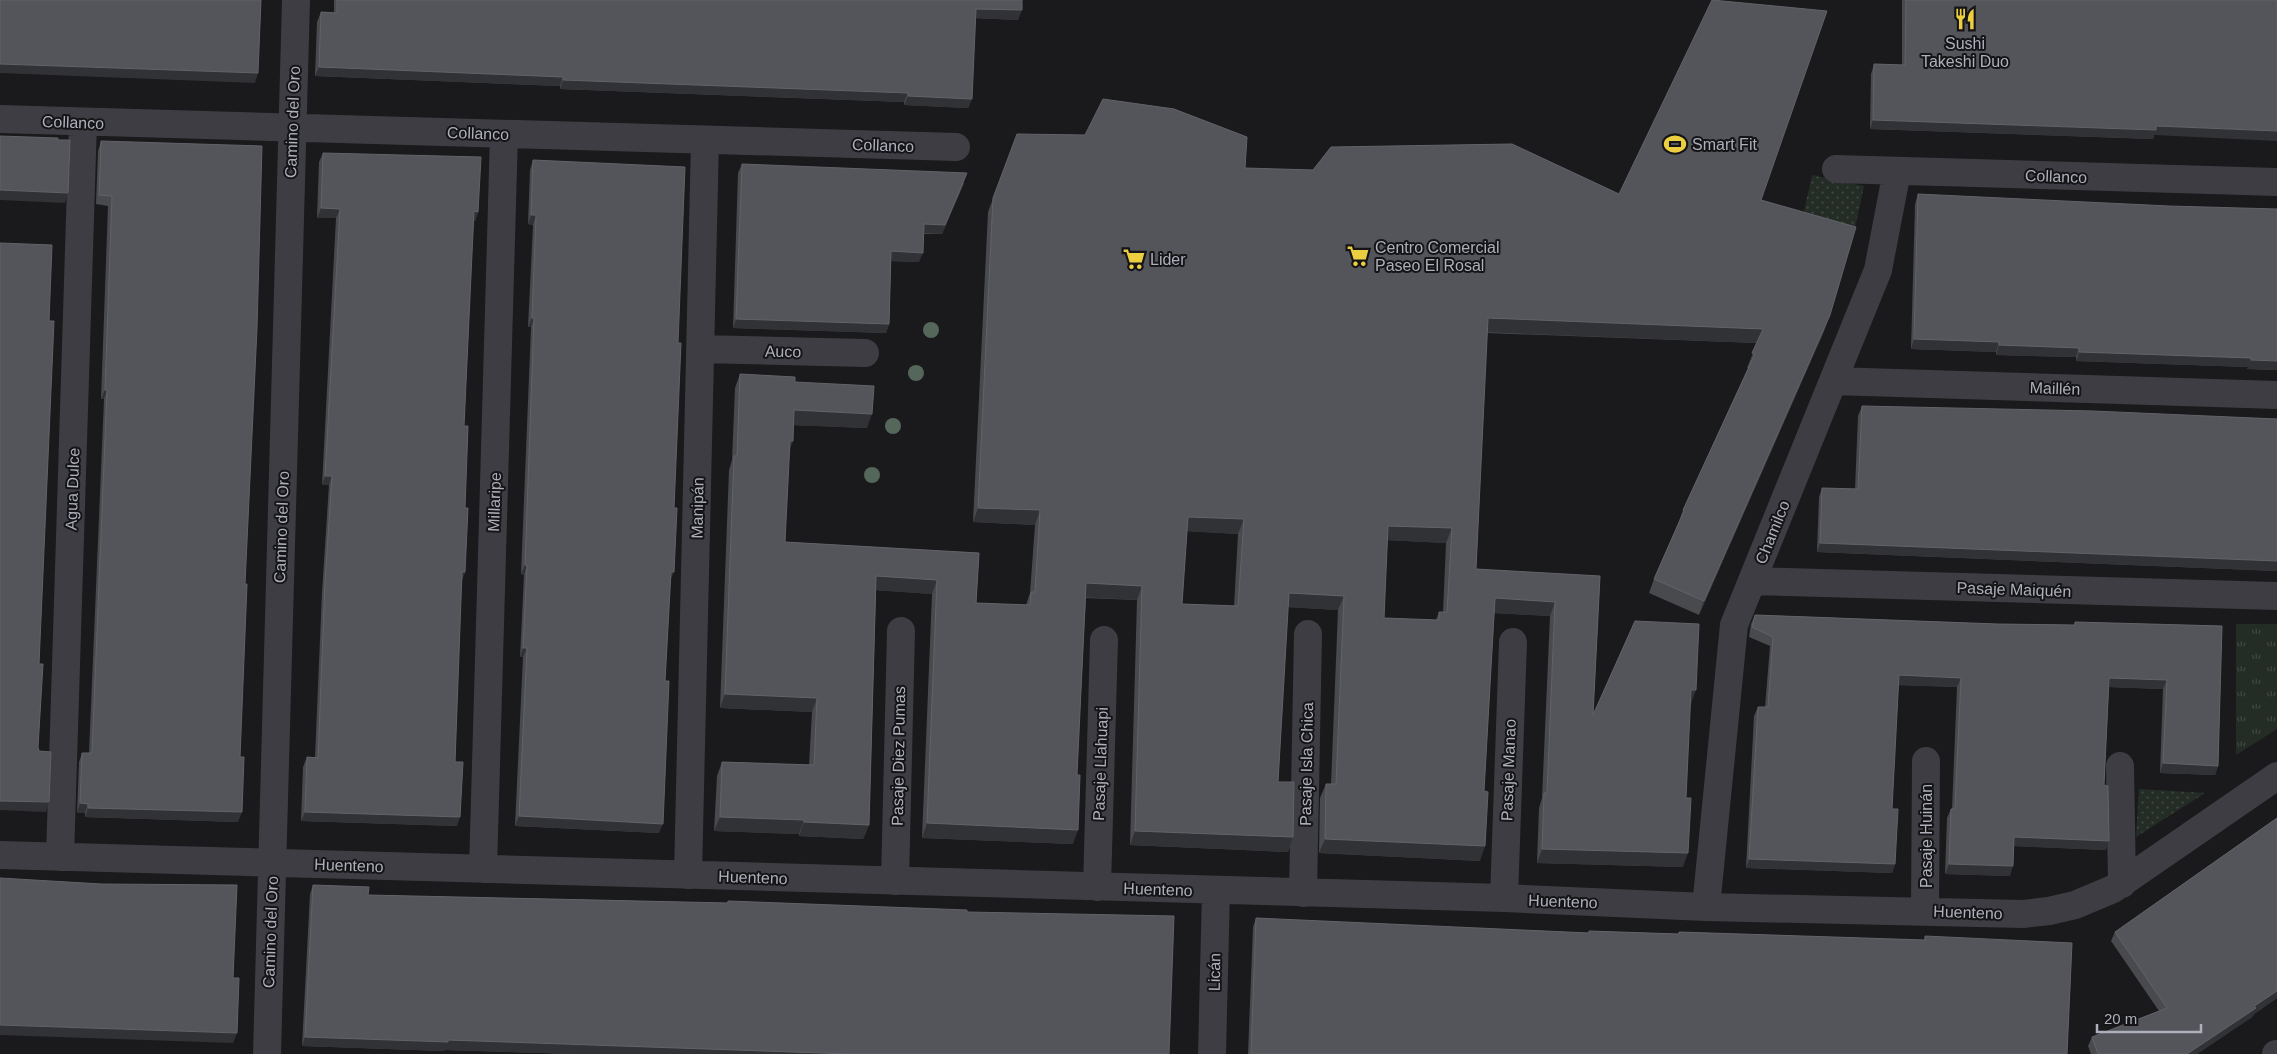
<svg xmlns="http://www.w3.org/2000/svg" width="2277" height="1054" viewBox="0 0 2277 1054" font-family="Arial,sans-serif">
<defs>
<pattern id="grass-dots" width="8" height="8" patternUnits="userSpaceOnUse" patternTransform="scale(1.25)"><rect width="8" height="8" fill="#242c26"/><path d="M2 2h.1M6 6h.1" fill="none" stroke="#414844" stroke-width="1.8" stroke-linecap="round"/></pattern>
<pattern id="park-tufts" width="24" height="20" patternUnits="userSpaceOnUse" patternTransform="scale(1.25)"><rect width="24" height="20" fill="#242c26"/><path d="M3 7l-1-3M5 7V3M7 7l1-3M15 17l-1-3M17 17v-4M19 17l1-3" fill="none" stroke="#414844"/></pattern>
</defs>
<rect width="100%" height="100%" fill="#1a1a1c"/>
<path fill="url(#grass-dots)" d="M1812 175 1864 186 1855 228 1803 216Z
M2139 789 2205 793 2136 837Z"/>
<path fill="url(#park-tufts)" d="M2236 624H2277V729L2236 755Z"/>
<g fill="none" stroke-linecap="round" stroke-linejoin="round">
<path stroke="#3d3d43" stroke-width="28" d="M0 119 956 147
M1836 169 2277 182
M701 349 865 353
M1833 381 2277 395
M1752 581 2277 596
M2120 766 2122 884
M0 855 1504 898 1706 907 2023 914 2049 911 2075 905 2113 889 2277 776
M60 857 83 122
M483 869 504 134
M688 875 705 140
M895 881 901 631
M1097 887 1104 640
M1303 893 1308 634
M1504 898 1513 642
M1706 907 1734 625 1878 270 1897 171
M1925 911 1926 761
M267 1054 296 0
M1212 1054 1216 890
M2276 1054H2277"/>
</g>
<g fill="#55665a">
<circle cx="931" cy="330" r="8"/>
<circle cx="916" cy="373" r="8"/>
<circle cx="893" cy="426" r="8"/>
<circle cx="872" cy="475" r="8"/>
</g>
<path fill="#494a4e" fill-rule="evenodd" d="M334 0H1022L1018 20 975 18 972 99 968 108 904 105V102L560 89V86L315 76 317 22 321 12 334 13Z
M1902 0H2277L2154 135 2153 139 1870 129 1871 74 1874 64 1902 65Z
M1017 134 1245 168 1619 194 1761 200 1825 329 1699 615 1649 593 1654 579 1678 524 1683 510 1748 368H1747L1757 343 1487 333 1476 569 1600 576 1593 715 1635 621 1691 704H1690L1683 867 1537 863 1539 808 1542 798 1550 616 1494 613 1480 861 1319 853 1320 798 1326 784H1331L1338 610 1288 607 1278 782 1293 837 1288 852 1130 845 1137 600 1086 598 1073 844 922 838 932 594 876 590 869 825 863 839 799 836V834L714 831 717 776 722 762 809 765 812 712 720 708 729 470 732 460 735 388 740 374 795 382 867 428 793 425V441L789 450 785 542 979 553 976 603 1026 605 1030 593 1035 525 973 522 988 212ZM1187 531 1238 534 1234 606 1182 604ZM1387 540 1446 543 1443 612H1439L1436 620 1384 618Z
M101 141 245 584 238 822 85 817V813H77L79 762 82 753H89L104 399H101L108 206 96 204 98 151Z
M323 153 478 212 475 221H473L464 426 465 572 461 582 455 762 457 826 301 821 303 767 307 757H315L322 592 329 485H322L336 218H317L319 162Z
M533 160 678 343 670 581 665 681 659 833 515 826 523 657H520L524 575 521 574 531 327H528L533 225 528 224 530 170Z
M742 164 964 183 942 234H923L919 262 891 261 889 324 886 333 733 328 738 173Z
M1918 194 2277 370 2247 369 2248 367 2076 361V357L1996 355V352L1911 349 1915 204Z
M1862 406 2277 419V571L1817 552 1819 497 1822 488 1855 489 1858 416Z
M1755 615 1997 624 2074 625 2075 622 2222 626 2218 766 2215 775 2160 773 2163 689 2109 687 2104 785 2106 850 2014 846 2010 876 1945 874 1947 818 1951 809H1952L1957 687 1898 685 1892 809 1895 864 1892 873 1746 868 1754 716 1758 707H1765L1770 646 1749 637 1751 624Z
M2277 818V998L2254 1014 2252 1017 2197 1054H2091L2088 1046 2092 1037 2159 1011 2111 941 2115 932Z
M313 885 368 895 727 903 728 901 967 912 1169 1054H574L445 1050 444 1051 302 1046 310 894Z
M1256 918 1588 933 1589 931 1678 934 1679 932 1924 940 1925 936 2067 1054H1248L1253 927Z"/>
<path fill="#313235" d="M976 9 1022 10 1018 20 972 18Z
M0 64 258 73 255 83 0 73Z
M319 67 563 77 560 86 315 76Z
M563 80 908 93 904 102 560 89Z
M908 96 972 99 968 108 904 105Z
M1873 120 2156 126 2277 131V141L2154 135 2153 139 1870 129Z
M967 173 942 234 920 233 924 224Z
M0 190 68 193 65 203 0 200Z
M321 208 340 209 336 218H317Z
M474 211 478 212 475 221H470Z
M531 215H536L533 225 528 224Z
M891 251 923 253 919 262 888 261Z
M1830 315 1825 329 1699 615 1704 601Z
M532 318H534L531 327H528Z
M1488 318 1763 329 1758 343 1483 332Z
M736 319 889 324 886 333 733 328Z
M1914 339 1999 342 1996 352 1911 349Z
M1999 345 2079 348 2076 357 1996 355Z
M2079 352 2251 358 2248 367 2076 361Z
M2251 360 2277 361V370L2247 369Z
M105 390H107L104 399H101Z
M794 410 872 414 867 428 789 425Z
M790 441H793L787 455Z
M325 476H332L329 485H322Z
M978 508 1040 510 1035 525 973 522Z
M1188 517 1244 519 1238 534 1183 531Z
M1388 526 1452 528 1446 543 1383 540Z
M1820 543 2277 561V571L1817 552Z
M525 565H527L524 575 521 574Z
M462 572H465L462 582 458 581Z
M671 572H674L670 581Z
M876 576 937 580 932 594 871 590Z
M1086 583 1142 586 1137 600 1081 597Z
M1289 593 1344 596 1338 610 1284 607Z
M1495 598 1555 602 1550 616 1490 613Z
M523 648H527L523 657H520Z
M1899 675 1961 678 1957 687 1896 685Z
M2109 678 2167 680 2163 689 2106 687Z
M1691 690H1696L1691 704H1685Z
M725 694 817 698 812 712 720 708Z
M2163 763 2218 766 2215 775 2160 773Z
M0 801 49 802 46 812 0 810Z
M80 803 88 804 85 813H77Z
M88 808 242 812 238 822 85 817Z
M305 812 460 817 457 826 301 821Z
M519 816 663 824 659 833 515 826Z
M720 817 804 820 799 834 714 831Z
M804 822 869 825 863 839 799 836Z
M927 823 1078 830 1073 844 922 838Z
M1135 831 1293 837 1288 852 1130 845Z
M2014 837 2109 841 2106 850 2011 846Z
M1325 839 1485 846 1480 861 1319 853Z
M1542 849 1688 853 1683 867 1537 863Z
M1749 859 1895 864 1892 873 1746 868Z
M1949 864 2013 866 2010 876 1945 874Z
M2277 991V998L2254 1014 2252 1017 2197 1054H2187Z
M0 1025 237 1033 233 1043 0 1035Z
M305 1037 448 1040 850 1054H574L445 1050 444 1051 302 1046Z"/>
<path fill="#53555a" stroke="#616369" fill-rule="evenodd" d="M0 0H261L258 73 0 64Z
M337 0H1022V10L976 9 972 99 908 96V93L563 80V77L319 67 321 12 337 13Z
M1712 0 1827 11 1761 200 1856 227 1830 315 1704 601 1654 579 1684 511 1683 510 1755 354 1752 353 1763 329 1488 318 1476 569 1600 576 1593 715 1635 621 1699 624 1696 690H1691L1686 798H1691L1688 853 1542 849 1544 793H1547L1555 602 1495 598 1484 791 1488 792 1485 846 1325 839 1326 784H1336L1344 596 1289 593 1278 782H1294L1293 837 1135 831 1142 586 1086 583 1077 775H1080L1078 830 927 823 937 580 876 576 869 825 804 822V820L720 817 722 762 814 765 817 698 725 694 734 456H737L740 374 795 377V382L874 386 872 414 794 410 793 441H790L785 542 979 553 976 603 1030 605 1031 592H1035L1040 510 978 508 993 198 1017 134 1085 135 1103 99 1174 109 1247 137 1245 168 1313 170 1331 147 1512 144 1619 194ZM1188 517 1244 519 1238 606 1182 604ZM1388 526 1452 528 1447 612H1439V620L1384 618Z
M1906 0H2277V131L2156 126V130L1873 120 1874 64 1905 65Z
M0 136 58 138V140H70L68 193 0 190Z
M101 141 262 146 257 328 245 584H247L240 757H244L242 812 88 808V804L80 803 82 753H92L107 390H105L112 196 99 195Z
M323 153 481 157 478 212 474 211 464 426H468L465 508H468L465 572H462L455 762H463L460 817 305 812 307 757 318 758 325 582 332 476H325L340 209 321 208Z
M533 160 685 167 678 343H681L674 508H677L674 572H671L665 681H669L663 824 519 816 527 648H523L527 565H525L534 318H532L536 215H531Z
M742 164 967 173 945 225 924 224 923 253 891 251 889 324 736 319Z
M1918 194 2169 206 2277 209V361L2251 360V358L2079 352V348L1999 345V342L1914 339Z
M0 243 52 245 49 321H54L39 664H43L38 747 39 751 51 752 49 802 0 801Z
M1862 406 2093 411 2277 419V561L1820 543 1822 488 1858 489Z
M1755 615 1997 624 2075 625V622L2222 626 2218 766 2163 763 2167 680 2109 678 2104 785 2108 786 2109 841 2014 837 2013 866 1949 864 1951 809H1955L1961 678 1899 675 1892 809H1898L1895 864 1749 859 1758 707H1768L1773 637 1752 627Z
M2277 818V991L2254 1006 2256 1008 2187 1054H2098L2092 1037 2167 1008 2115 932Z
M0 878 101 884 237 885 233 978H239L237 1033 0 1025Z
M313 885 369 887 368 895 728 903V901L967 910V912L1174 916 1169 1054H850L448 1040V1042L305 1037Z
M1256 918 1589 933V931L1679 934V932L1925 940V936L2072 943 2067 1054H1251Z"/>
<defs>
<g id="restaurant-bare" transform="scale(1.725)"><path d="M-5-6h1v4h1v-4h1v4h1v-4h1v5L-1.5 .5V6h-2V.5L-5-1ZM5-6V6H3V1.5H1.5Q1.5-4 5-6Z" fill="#ecce41" stroke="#151517" stroke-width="2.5" paint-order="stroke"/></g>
<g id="stadium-bare" transform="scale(1.725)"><path d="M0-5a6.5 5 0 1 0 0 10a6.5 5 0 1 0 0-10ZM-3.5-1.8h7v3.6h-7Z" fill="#ecce41" stroke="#151517" stroke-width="2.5" paint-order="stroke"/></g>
<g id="supermarket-bare" transform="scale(1.725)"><path d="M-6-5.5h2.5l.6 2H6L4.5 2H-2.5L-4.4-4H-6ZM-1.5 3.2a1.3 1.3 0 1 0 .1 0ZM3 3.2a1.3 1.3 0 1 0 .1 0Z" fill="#ecce41" stroke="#151517" stroke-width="2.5" paint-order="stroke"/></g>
</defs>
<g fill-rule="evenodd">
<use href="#restaurant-bare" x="1965" y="19"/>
<use href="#stadium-bare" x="1675" y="144"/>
<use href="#supermarket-bare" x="1358" y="256"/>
<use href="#supermarket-bare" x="1134" y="259"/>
</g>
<g text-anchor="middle" stroke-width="4" stroke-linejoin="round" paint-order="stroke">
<g font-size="16" fill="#adafbb" stroke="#151517" text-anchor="start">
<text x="1965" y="49" text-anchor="middle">Sushi<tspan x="1965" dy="18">Takeshi Duo</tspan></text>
<text x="1692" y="150">Smart Fit</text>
<text x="1375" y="253">Centro Comercial<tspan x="1375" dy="18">Paseo El Rosal</tspan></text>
<text x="1150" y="265">Lider</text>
</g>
<g font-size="16" fill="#adafbb" stroke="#151517">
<text transform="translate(73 122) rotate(2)" y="6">Collanco</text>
<text transform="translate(292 122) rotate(-88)" y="6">Camino del Oro</text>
<text transform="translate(478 133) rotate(2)" y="6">Collanco</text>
<text transform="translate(883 145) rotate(2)" y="6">Collanco</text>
<text transform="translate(2056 176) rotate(2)" y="6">Collanco</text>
<text transform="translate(783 351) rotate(1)" y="6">Auco</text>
<text transform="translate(2055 388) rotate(2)" y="6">Maillén</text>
<text transform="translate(72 489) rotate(-88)" y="6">Agua Dulce</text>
<text transform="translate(494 502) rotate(-88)" y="6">Millaripe</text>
<text transform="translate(697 508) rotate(-89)" y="6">Manipán</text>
<text transform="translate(281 527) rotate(-88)" y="6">Camino del Oro</text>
<text transform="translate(1772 532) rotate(-68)" y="6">Chamilco</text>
<text transform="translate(2014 589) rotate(2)" y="6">Pasaje Maiquén</text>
<text transform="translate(898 756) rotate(-89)" y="6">Pasaje Diez Pumas</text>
<text transform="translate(1100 764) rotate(-88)" y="6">Pasaje Llahuapi</text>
<text transform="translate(1306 764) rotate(-89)" y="6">Pasaje Isla Chica</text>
<text transform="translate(1508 770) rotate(-88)" y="6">Pasaje Manao</text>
<text transform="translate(1926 836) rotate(-90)" y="6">Pasaje Huinán</text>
<text transform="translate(349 865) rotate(2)" y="6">Huenteno</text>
<text transform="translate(753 877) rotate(2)" y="6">Huenteno</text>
<text transform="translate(1158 889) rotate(2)" y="6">Huenteno</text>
<text transform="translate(1563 901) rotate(2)" y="6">Huenteno</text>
<text transform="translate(1968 912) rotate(2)" y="6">Huenteno</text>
<text transform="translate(270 932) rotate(-88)" y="6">Camino del Oro</text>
<text transform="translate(1214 972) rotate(-89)" y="6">Licán</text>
</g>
</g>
<path d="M2097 1024v8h104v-8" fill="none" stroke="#adafbb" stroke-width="2.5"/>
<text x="2104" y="1024" font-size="15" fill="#adafbb" stroke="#151517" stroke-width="4" paint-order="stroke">20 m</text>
</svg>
